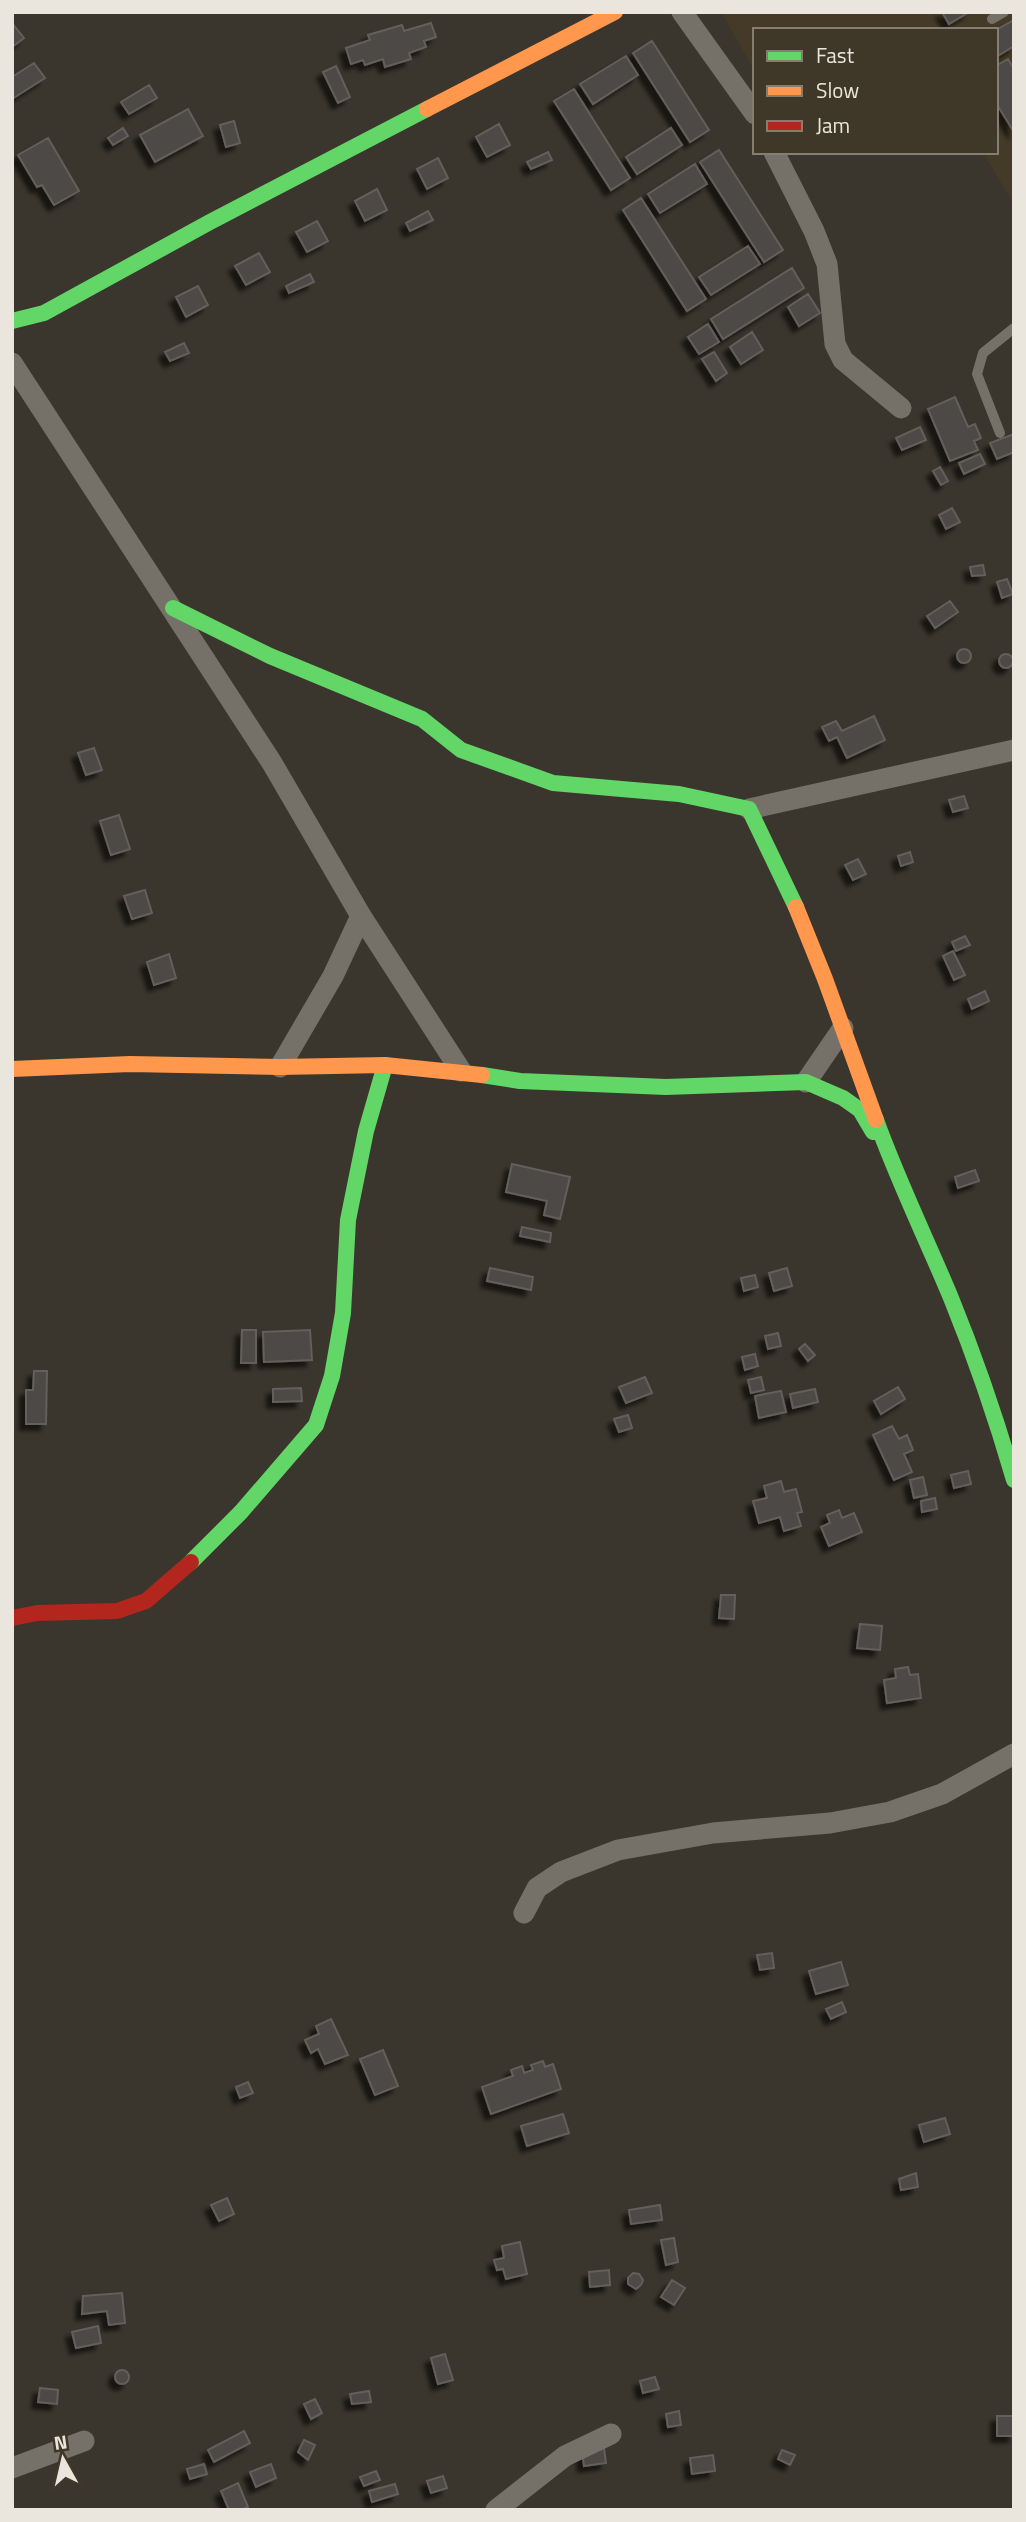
<svg xmlns="http://www.w3.org/2000/svg" width="1026" height="2522" viewBox="0 0 1026 2522" font-family="'Titillium Web',sans-serif">
<defs>
<filter id="shadow"><feDropShadow dx="-6" dy="6" stdDeviation="2" flood-color="#0009"/></filter>
</defs>
<rect width="100%" height="100%" fill="#3a362d"/>
<path fill="#443a27" d="M721 12H1014V198L1011 200 983 152H996V30H755V71Z"/>
<path fill="#4d4946" stroke="#635e5b" stroke-width="2" filter="url(#shadow)" d="M942 12H969L949 24Z
M1014 20V46L996 57V30Z
M12 23 24 38 12 47Z
M431 23 436 37 424 41 426 47 409 53 411 59 385 67 383 59 365 65 363 60 351 64 346 48 370 40 368 35 402 25 404 31Z
M652 41 709 130 690 142 633 53Z
M626 56 638 75 593 104 580 84Z
M1008 59 1014 69V132L996 103V66Z
M34 63 45 78 12 99V77Z
M336 66 350 97 338 103 323 72Z
M149 85 157 98 129 114 121 102Z
M574 89 630 178 611 190 554 101Z
M188 109 203 136 155 162 140 135Z
M234 121 240 143 226 147 220 125Z
M499 124 510 145 487 157 476 137Z
M123 128 128 136 113 145 108 138Z
M671 128 682 145 637 174 626 157Z
M48 138 79 191 54 205 42 185 37 187 18 155Z
M719 150 783 250 764 262 700 162Z
M548 152 552 160 531 169 527 162Z
M438 158 448 178 427 189 417 169Z
M695 164 707 184 660 213 648 194Z
M377 189 387 210 365 221 355 201Z
M641 198 706 299 687 311 623 210Z
M428 211 433 220 410 231 406 223Z
M317 221 328 241 307 252 296 232Z
M748 246 760 264 711 295 699 277Z
M259 253 270 272 246 285 235 266Z
M792 268 804 288 723 339 711 319Z
M310 274 314 282 289 293 286 286Z
M198 286 208 305 186 317 176 297Z
M808 294 820 313 799 326 788 307Z
M708 324 719 342 699 354 688 337Z
M752 332 763 350 741 364 730 347Z
M184 343 189 353 170 361 165 352Z
M714 352 727 373 716 381 702 359Z
M955 397 968 427 975 424 981 438 974 441 978 450 950 461 928 409Z
M920 427 926 440 902 450 896 438Z
M1014 434V452L997 459 990 443Z
M980 454 985 464 964 474 959 463Z
M940 467 948 481 941 485 933 471Z
M952 508 960 522 946 529 939 515Z
M983 565 985 575 972 576 970 567Z
M1007 579 1013 594 1002 598 997 582Z
M950 601 958 612 935 628 927 616Z
M957 656a7 7 0 1 1 14 0a7 7 0 1 1-14 0Z
M999 661a7 7 0 1 1 14 0a7 7 0 1 1-14 0Z
M874 716 885 740 847 758 837 737 829 741 822 727 836 721 842 731Z
M94 748 102 770 86 775 78 753Z
M964 796 968 808 953 812 949 800Z
M119 815 130 849 111 855 100 821Z
M910 852 913 862 901 866 898 856Z
M858 859 866 874 853 880 845 865Z
M145 890 152 913 132 919 124 896Z
M965 936 970 945 956 951 952 942Z
M953 951 965 975 954 980 943 956Z
M169 954 176 978 154 985 147 962Z
M985 991 989 1001 972 1009 968 999Z
M512 1164 570 1177 560 1219 544 1215 547 1201 506 1192Z
M975 1170 979 1181 958 1188 955 1177Z
M522 1227 551 1233 550 1242 520 1236Z
M490 1268 533 1277 531 1290 487 1281Z
M787 1268 792 1286 774 1291 769 1273Z
M755 1275 758 1287 744 1291 741 1278Z
M242 1330H256V1363H241Z
M310 1330 312 1360 264 1362 263 1332Z
M778 1333 781 1346 768 1349 765 1336Z
M805 1344 815 1355 808 1361 799 1349Z
M755 1354 758 1366 745 1370 742 1357Z
M34 1371H47L46 1424H26V1390H33Z
M645 1377 652 1393 626 1403 619 1387Z
M761 1377 764 1390 751 1393 748 1380Z
M898 1387 905 1399 881 1414 874 1401Z
M301 1388 302 1401 273 1402V1389Z
M815 1389 818 1402 793 1408 790 1394Z
M781 1391 786 1412 759 1418 755 1396Z
M628 1415 632 1428 619 1432 614 1419Z
M892 1426 899 1439 907 1435 913 1450 904 1454 912 1472 894 1480 873 1435Z
M968 1471 971 1484 954 1488 951 1475Z
M923 1477 927 1495 914 1498 910 1480Z
M781 1481 784 1492 796 1489 802 1512 797 1513 801 1526 784 1531 780 1517 759 1523 753 1501 767 1498 764 1486Z
M935 1498 937 1509 922 1512 921 1501Z
M839 1510 842 1518 854 1513 862 1532 829 1546 821 1527 830 1523 827 1515Z
M721 1595H735L734 1619 719 1618Z
M860 1624 882 1626 880 1650 857 1648Z
M908 1667 910 1675 918 1674 921 1698 887 1703 884 1680 896 1678 895 1669Z
M772 1953 774 1968 760 1970 757 1955Z
M841 1962 848 1985 816 1994 809 1971Z
M842 2002 846 2012 831 2019 826 2009Z
M331 2019 348 2055 325 2064 318 2049 311 2053 305 2040 319 2034 316 2026Z
M383 2050 398 2086 375 2095 360 2059Z
M543 2061 545 2067 553 2064 561 2089 491 2114 482 2087 513 2076 511 2070 522 2066 524 2073 533 2070 531 2065Z
M248 2082 253 2093 240 2098 236 2087Z
M563 2114 569 2133 527 2146 521 2126Z
M945 2118 950 2134 924 2142 919 2125Z
M916 2173 918 2187 901 2190 899 2179Z
M227 2198 234 2214 219 2221 211 2205Z
M660 2205 662 2220 631 2224 629 2210Z
M674 2238 678 2262 666 2265 661 2240Z
M520 2242 527 2274 506 2279 503 2269 497 2270 494 2260 504 2258 502 2246Z
M609 2270 610 2285 590 2287 589 2272Z
M633 2273 639 2274 643 2280 641 2285 636 2289 628 2284V2278Z
M672 2280 685 2288 674 2305 661 2297Z
M122 2293 125 2323 109 2325 107 2311 82 2314 83 2296Z
M98 2326 101 2343 76 2348 72 2332Z
M445 2354 453 2380 438 2384 431 2358Z
M115 2377a7 7 0 1 1 14 0a7 7 0 1 1-14 0Z
M655 2377 659 2389 643 2393 640 2381Z
M40 2388 58 2390 57 2404 38 2402Z
M369 2391 371 2402 352 2404 350 2394Z
M315 2399 322 2413 311 2419 304 2404Z
M679 2411 681 2425 668 2427 666 2414Z
M997 2416H1014V2436H997Z
M244 2431 250 2443 214 2462 208 2450Z
M304 2440 315 2445 308 2460 298 2452Z
M604 2448 606 2463 584 2466 582 2451Z
M782 2450 795 2455 790 2465 778 2459Z
M713 2455 715 2471 692 2474 690 2458Z
M204 2464 207 2474 190 2479 187 2469Z
M271 2464 276 2478 256 2487 250 2472Z
M376 2471 380 2480 364 2486 360 2477Z
M443 2476 447 2488 431 2493 427 2481Z
M238 2483 248 2507 241 2510H229L221 2491Z
M395 2484 398 2494 372 2502 369 2491Z"/>
<g fill="none" stroke-linecap="round" stroke-linejoin="round">
<path stroke="#757169" stroke-width="10" d="M992 19 1004 12
M1000 433 977 374 983 353 1014 328"/>
<path stroke="#757169" stroke-width="21" d="M682 12 755 114
M774 152 814 231 827 264 835 344 843 360 901 408
M12 363 272 763 361 916 461 1071
M749 809 1014 750
M280 1067 333 976 361 916
M806 1082 843 1028
M524 1913 537 1888 561 1872 618 1850 713 1833 830 1823 890 1812 942 1794 1014 1754
M12 2468 84 2441
M496 2510 565 2456 611 2434"/>
<path stroke="#63d668" stroke-width="16" d="M12 321 44 313 210 222 427 109
M173 608 270 656 422 719 461 750 553 783 679 794 749 809 796 907
M482 1075 520 1081 666 1087 806 1082 843 1098 860 1110 873 1132
M876 1120C898 1181 926 1238 951 1298 975 1357 996 1418 1014 1480
M191 1562 241 1512 316 1425 332 1376 343 1313 348 1220 366 1131 385 1065"/>
<path stroke="#ff974d" stroke-width="16" d="M427 109 615 12
M796 907 825 979 876 1120
M12 1069 130 1064 280 1067 385 1065 482 1075"/>
<path stroke="#b3261e" stroke-width="16" d="M12 1618 37 1613 117 1611 146 1601 191 1562"/>
</g>
<rect width="1026" height="2522" fill="none" stroke="#ebe6dd" stroke-width="28"/>
<rect x="753" y="28" width="245" height="126" fill="#3f3728" stroke="#847d70" stroke-width="2"/>
<rect x="767" y="51" width="35" height="10" fill="#63d668" stroke="#847d70" stroke-width="2"/>
<text x="816" y="63" font-size="21" fill="#ebe6dd">Fast</text>
<rect x="767" y="86" width="35" height="10" fill="#ff974d" stroke="#847d70" stroke-width="2"/>
<text x="816" y="98" font-size="21" fill="#ebe6dd">Slow</text>
<rect x="767" y="121" width="35" height="10" fill="#b3261e" stroke="#847d70" stroke-width="2"/>
<text x="816" y="133" font-size="21" fill="#ebe6dd">Jam</text>
<g transform="translate(63 2459) rotate(352)" stroke="#3f3728" stroke-width="5" paint-order="stroke">
<path d="M0-5L12 26L0 18L-12 26Z" fill="#ebe6dd"/>
<text y="-10" font-size="19" font-weight="bold" text-anchor="middle" fill="#ebe6dd">N</text>
</g>
</svg>
